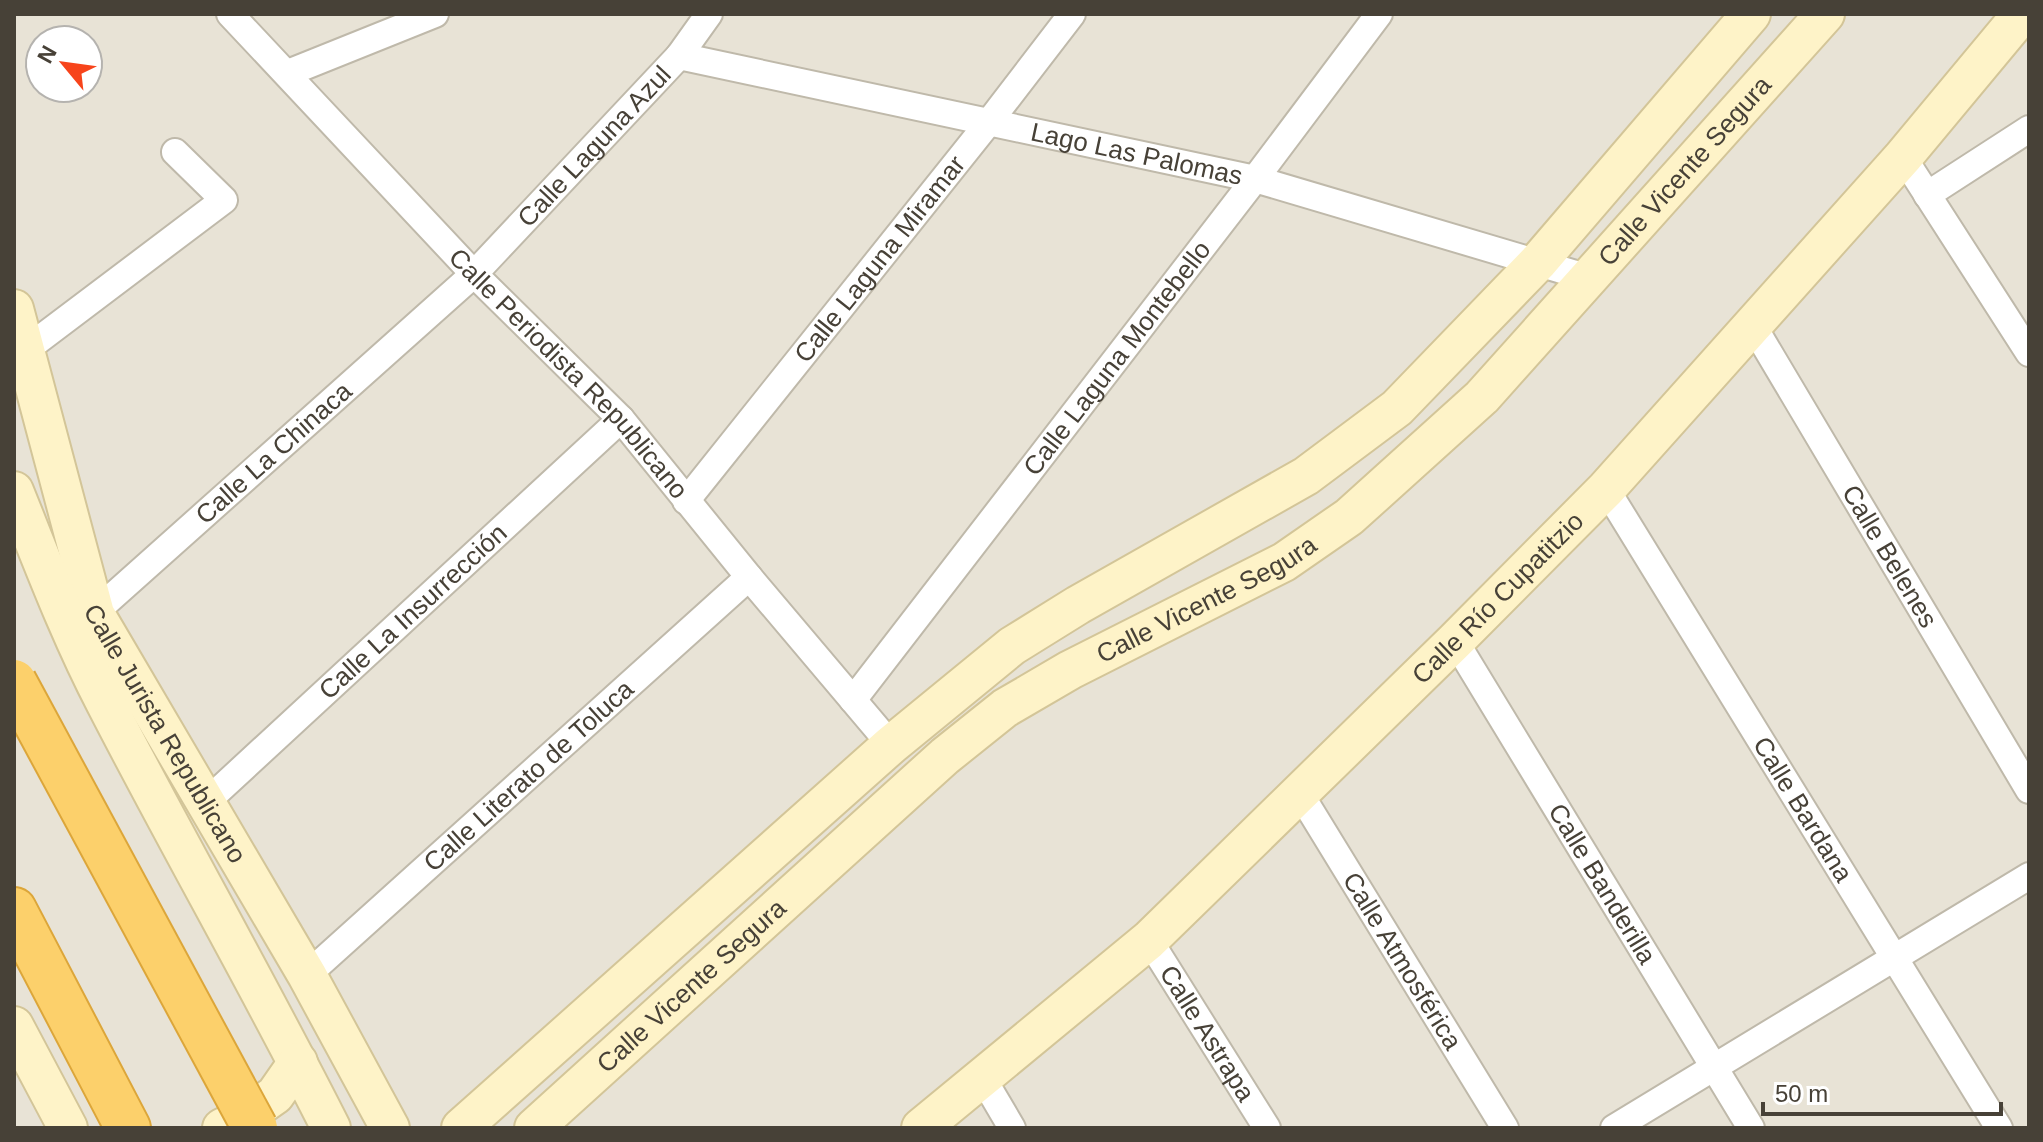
<svg xmlns="http://www.w3.org/2000/svg" width="2043" height="1142" viewBox="0 0 2043 1142" font-family="Arial,sans-serif">
<rect width="100%" height="100%" fill="#f4f0e8"/>
<path fill="#e8e3d6" fill-rule="evenodd" d="M14 14H2029V1128H14ZM40 40H88V88H40Z"/>
<g fill="none" stroke-linecap="round" stroke-linejoin="round">
<g stroke="#bfb9aa" stroke-width="30">
<g id="street">
<path id="s1" d="M230 14 474 274 621 419 749 577 891 745"/>
<path id="s2" d="M679 56 1255 179 1589 278"/>
<path d="M288 73 435 14"/>
<path d="M1903 157 2029 353"/>
<path d="M1927 195 2029 129"/>
<path id="s3" d="M1752 324 2029 790"/>
<path d="M24 351 224 200 175 152"/>
<path id="s4" d="M1606 489 1999 1128"/>
<path id="s5" d="M686 501 989 122 1072 14"/>
<path id="s6" d="M84 622 474 274 679 56 709 14"/>
<path id="s7" d="M1455 641 1751 1128"/>
<path id="s8" d="M853 700 1255 179 1379 14"/>
<path id="s9" d="M1299 792 1505 1128"/>
<path id="s10" d="M204 804 621 419"/>
<path id="s11" d="M1149 940 1267 1128"/>
<path id="s12" d="M307 975 749 577"/>
<path d="M982 1077 1012 1128"/>
<path d="M1614 1128 2029 876"/>
</g>
</g>
<g stroke="#d3c598" stroke-width="42">
<g id="secondary">
<path id="s13" d="M14 309 95 614 307 975 390 1128"/>
<path d="M14 491C43 563 70 635 106 704 179 846 259 985 331 1128"/>
<path d="M14 1026 68 1128"/>
<path d="M222 1128 242 1118 275 1095 298 1062"/>
<path d="M461 1128 891 745 1012 646 1078 605 1306 476 1397 408 1538 262 1751 14"/>
<path id="s14" d="M534 1128 945 756 1005 708 1070 670 1284 562 1349 517 1482 397 1825 14"/>
<path id="s15" d="M921 1128 1149 940 1455 641 1606 489 1903 157 2022 14"/>
</g>
</g>
<g stroke="#dca63a" stroke-width="48">
<path id="highway" d="M14 910 128 1128"/>
</g>
<use href="#street" stroke="#fff" stroke-width="26"/>
<use href="#secondary" stroke="#fef3c8" stroke-width="38"/>
<use href="#highway" stroke="#fcd06b" stroke-width="44"/>
<g stroke="#dca63a" stroke-width="48" stroke-linecap="butt">
<path id="highway-bridge" d="M14 682 255 1128"/>
</g>
<use href="#highway-bridge" stroke="#fcd06b" stroke-width="44"/>
</g>
<g text-anchor="middle" stroke-width="7" stroke-linejoin="round" paint-order="stroke">
<g font-size="26" fill="#474137" stroke="#fff">
<text dy="9" stroke="none"><textPath href="#s6" startOffset="698">Calle Laguna Azul</textPath></text>
<text dy="9" stroke="none"><textPath href="#s2" startOffset="468">Lago Las Palomas</textPath></text>
<text dy="9" stroke="none"><textPath href="#s14" startOffset="1508">Calle Vicente Segura</textPath></text>
<text dy="9" stroke="none"><textPath href="#s5" startOffset="310">Calle Laguna Miramar</textPath></text>
<text dy="9" stroke="none"><textPath href="#s8" startOffset="432">Calle Laguna Montebello</textPath></text>
<text dy="9" stroke="none"><textPath href="#s1" startOffset="494">Calle Periodista Republicano</textPath></text>
<text dy="9" stroke="none"><textPath href="#s6" startOffset="254">Calle La Chinaca</textPath></text>
<text dy="9" stroke="none"><textPath href="#s3" startOffset="270">Calle Belenes</textPath></text>
<text dy="9" stroke="none"><textPath href="#s15" startOffset="784">Calle Río Cupatitzio</textPath></text>
<text dy="9" stroke="none"><textPath href="#s14" startOffset="860">Calle Vicente Segura</textPath></text>
<text dy="9" stroke="none"><textPath href="#s10" startOffset="284">Calle La Insurrección</textPath></text>
<text dy="9" stroke="none"><textPath href="#s13" startOffset="454">Calle Jurista Republicano</textPath></text>
<text dy="9" stroke="none"><textPath href="#s12" startOffset="298">Calle Literato de Toluca</textPath></text>
<text dy="9" stroke="none"><textPath href="#s4" startOffset="376">Calle Bardana</textPath></text>
<text dy="9" stroke="none"><textPath href="#s7" startOffset="284">Calle Banderilla</textPath></text>
<text dy="9" stroke="none"><textPath href="#s9" startOffset="198">Calle Atmosférica</textPath></text>
<text dy="9" stroke="none"><textPath href="#s14" startOffset="212">Calle Vicente Segura</textPath></text>
<text dy="9" stroke="none"><textPath href="#s11" startOffset="110">Calle Astrapa</textPath></text>
</g>
</g>
<rect width="2043" height="1142" fill="none" stroke="#474137" stroke-width="32"/>
<g transform="translate(64 64) rotate(299)"><circle r="38" fill="#ffffff" stroke="#b5b3af" stroke-width="2"/>
<path d="M0-6L14 30L0 20L-14 30Z" fill="#f7441b"/>
<text y="-12" font-size="22" font-weight="bold" text-anchor="middle" fill="#474137">N</text>
</g>
<path d="M1763 1102v12h238v-12" fill="none" stroke="#474137" stroke-width="4"/>
<text x="1775" y="1102" font-size="24" fill="#474137" stroke="#ffffff" stroke-width="6" paint-order="stroke">50 m</text>
</svg>
